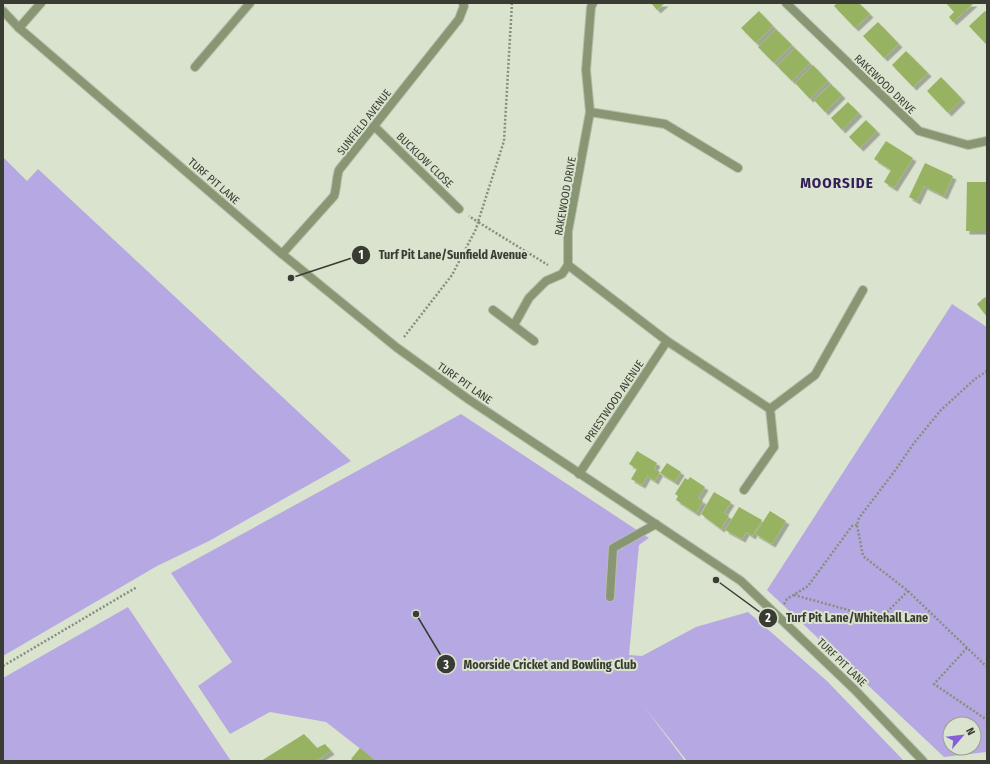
<svg xmlns="http://www.w3.org/2000/svg" width="990" height="764" viewBox="0 0 990 764" font-family="'Fira Sans Condensed',sans-serif">
<defs>
<filter id="shadow"><feDropShadow dx="3.5" dy="3.5" stdDeviation="0" flood-color="#0004"/></filter>
</defs>
<rect width="100%" height="100%" fill="#dae3cd"/>
<path fill="#b6a9e3" fill-rule="evenodd" d="M3 157 27 181 38 169 351 461 209 541 157 566 3 656Z
M952 304 987 327V752L944 757 767 590ZM950 724H974V748H950Z
M461 414 649 538 639 545 629 655 642 656 696 627 748 612 827 681 904 761H687L643 705 685 761H376L326 722 270 712 230 734 198 686 232 662 171 573Z
M128 607 231 761H3V678Z"/>
<path fill="#97b362" filter="url(#shadow)" d="M651 3H665L657 10Z
M837 3H859L870 14 855 28 834 6Z
M946 3H974L953 22 949 17 954 12Z
M759 11 773 26 756 43 741 28Z
M985 11 987 13V45L969 26Z
M878 22 899 44 884 58 863 36Z
M776 29 792 45 774 63 758 47Z
M795 48 810 63 792 81 777 66Z
M906 51 928 73 913 87 892 65Z
M813 65 828 81 810 99 795 83Z
M941 77 962 99 948 113 927 91Z
M831 84 842 95 825 112 814 100Z
M848 102 859 113 842 130 831 118Z
M866 120 877 131 860 148 849 137Z
M886 141 913 158 894 188 884 182 891 170 874 159Z
M925 163 953 176 944 196 924 186 917 201 909 197Z
M967 182H987V231H966Z
M985 297 987 300V317L977 304Z
M637 451 657 463 654 469 660 472 655 481 647 476 642 485 631 479 637 469 629 464Z
M667 463 681 472 675 482 660 473Z
M690 477 705 487 698 498 703 501 696 513 676 500 678 496 675 494 685 478 688 480Z
M714 492 731 502 724 513 729 516 721 529 701 514Z
M739 507 762 520 752 536 746 532 742 539 725 530Z
M770 511 786 521 772 544 755 534Z
M304 734 317 748 325 744 331 751 316 761H261Z
M360 748 376 761H353L351 759Z"/>
<g fill="none" stroke-linecap="round" stroke-linejoin="round">
<g stroke="#b7beab" stroke-width="10">
<path id="service" d="M610 597 613 548 656 524"/>
</g>
<g stroke="#b7beab" stroke-width="10">
<path id="minor" d="M593 3 591 7 586 70 590 112 568 231V265L667 341 770 409
M786 3 919 131 968 145 987 141
M19 28 41 3
M195 67 250 3
M590 112 665 124 738 168
M375 127 459 209
M282 254 334 196C337 187 336 179 339 170L459 19 464 6 463 3
M493 310 534 341
M514 325 529 298 546 281 562 274 568 265
M770 409 815 375 863 290
M579 474 667 341
M744 490 774 447 770 409"/>
</g>
<g stroke="#b7beab" stroke-width="10">
<path id="tertiary" d="M3 11 19 28 282 254 396 347 468 399 741 581 855 690 923 761"/>
</g>
<path stroke="#888e7f" stroke-width="2.5" stroke-dasharray="2 2" stroke-linecap="butt" d="M512 3 504 141 478 222 548 265
M404 337 452 275 476 229 478 222 469 216
M987 371 975 379 941 410 914 443 894 472 859 518 857 525 863 556 908 591 987 667
M794 595 845 609 879 620 908 591
M784 604 787 599 808 586 852 526 857 525
M967 648 934 684 987 720
M3 666 137 587"/>
<use href="#service" stroke="#899674" stroke-width="8"/>
<use href="#minor" stroke="#899674" stroke-width="8"/>
<use href="#tertiary" stroke="#899674" stroke-width="8"/>
</g>
<g text-anchor="middle" stroke-width="4" stroke-linejoin="round" paint-order="stroke">
<g font-size="11" fill="#393c33" stroke="#dae3cd">
<text transform="translate(885 84) rotate(44)" y="4">RAKEWOOD DRIVE</text>
<text transform="translate(364 122) rotate(-52)" y="4">SUNFIELD AVENUE</text>
<text transform="translate(425 160) rotate(44)" y="4">BUCKLOW CLOSE</text>
<text transform="translate(214 181) rotate(41)" y="4">TURF PIT LANE</text>
<text transform="translate(565 196) rotate(-80)" y="4">RAKEWOOD DRIVE</text>
<text transform="translate(465 383) rotate(35)" y="4">TURF PIT LANE</text>
<text transform="translate(614 401) rotate(-56)" y="4">PRIESTWOOD AVENUE</text>
<text transform="translate(842 662) rotate(44)" y="4">TURF PIT LANE</text>
</g>
<g font-size="15" font-weight="bold" letter-spacing="1" fill="#321f59" stroke="#dae3cd">
<text x="837" y="188">MOORSIDE</text>
</g>
</g>
<path fill="none" stroke="#393c33" stroke-width="1.5" d="M291 278L361 255M716 580L768 618M416 614L446 664"/>
<g fill="#393c33" stroke="#dae3cd" stroke-width="1.5">
<circle cx="291" cy="278" r="4"/>
<circle cx="716" cy="580" r="4"/>
<circle cx="416" cy="614" r="4"/>
<circle cx="361" cy="255" r="10"/>
<circle cx="768" cy="618" r="10"/>
<circle cx="446" cy="664" r="10"/>
</g>
<g font-size="12" text-anchor="middle" font-weight="bold" fill="#fff">
<text x="361" y="259">1</text>
<text x="768" y="622">2</text>
<text x="446" y="669">3</text>
</g>
<g font-size="12" text-anchor="middle" font-weight="bold" fill="#393c33" stroke="#dae3cd" stroke-width="4" stroke-linejoin="round" paint-order="stroke">
<text x="453" y="259">Turf Pit Lane/Sunfield Avenue</text>
<text x="857" y="622">Turf Pit Lane/Whitehall Lane</text>
<text x="550" y="669">Moorside Cricket and Bowling Club</text>
</g>
<rect width="990" height="764" fill="none" stroke="#393c33" stroke-width="8"/>
<g transform="translate(962 736) rotate(62)"><circle r="19" fill="#dae3cd" stroke="#9aa08f"/>
<path d="M0-3L7 15L0 10L-7 15Z" fill="#865fda"/>
<text y="-6" font-size="11" font-weight="bold" text-anchor="middle" fill="#393c33">N</text>
</g>
</svg>
